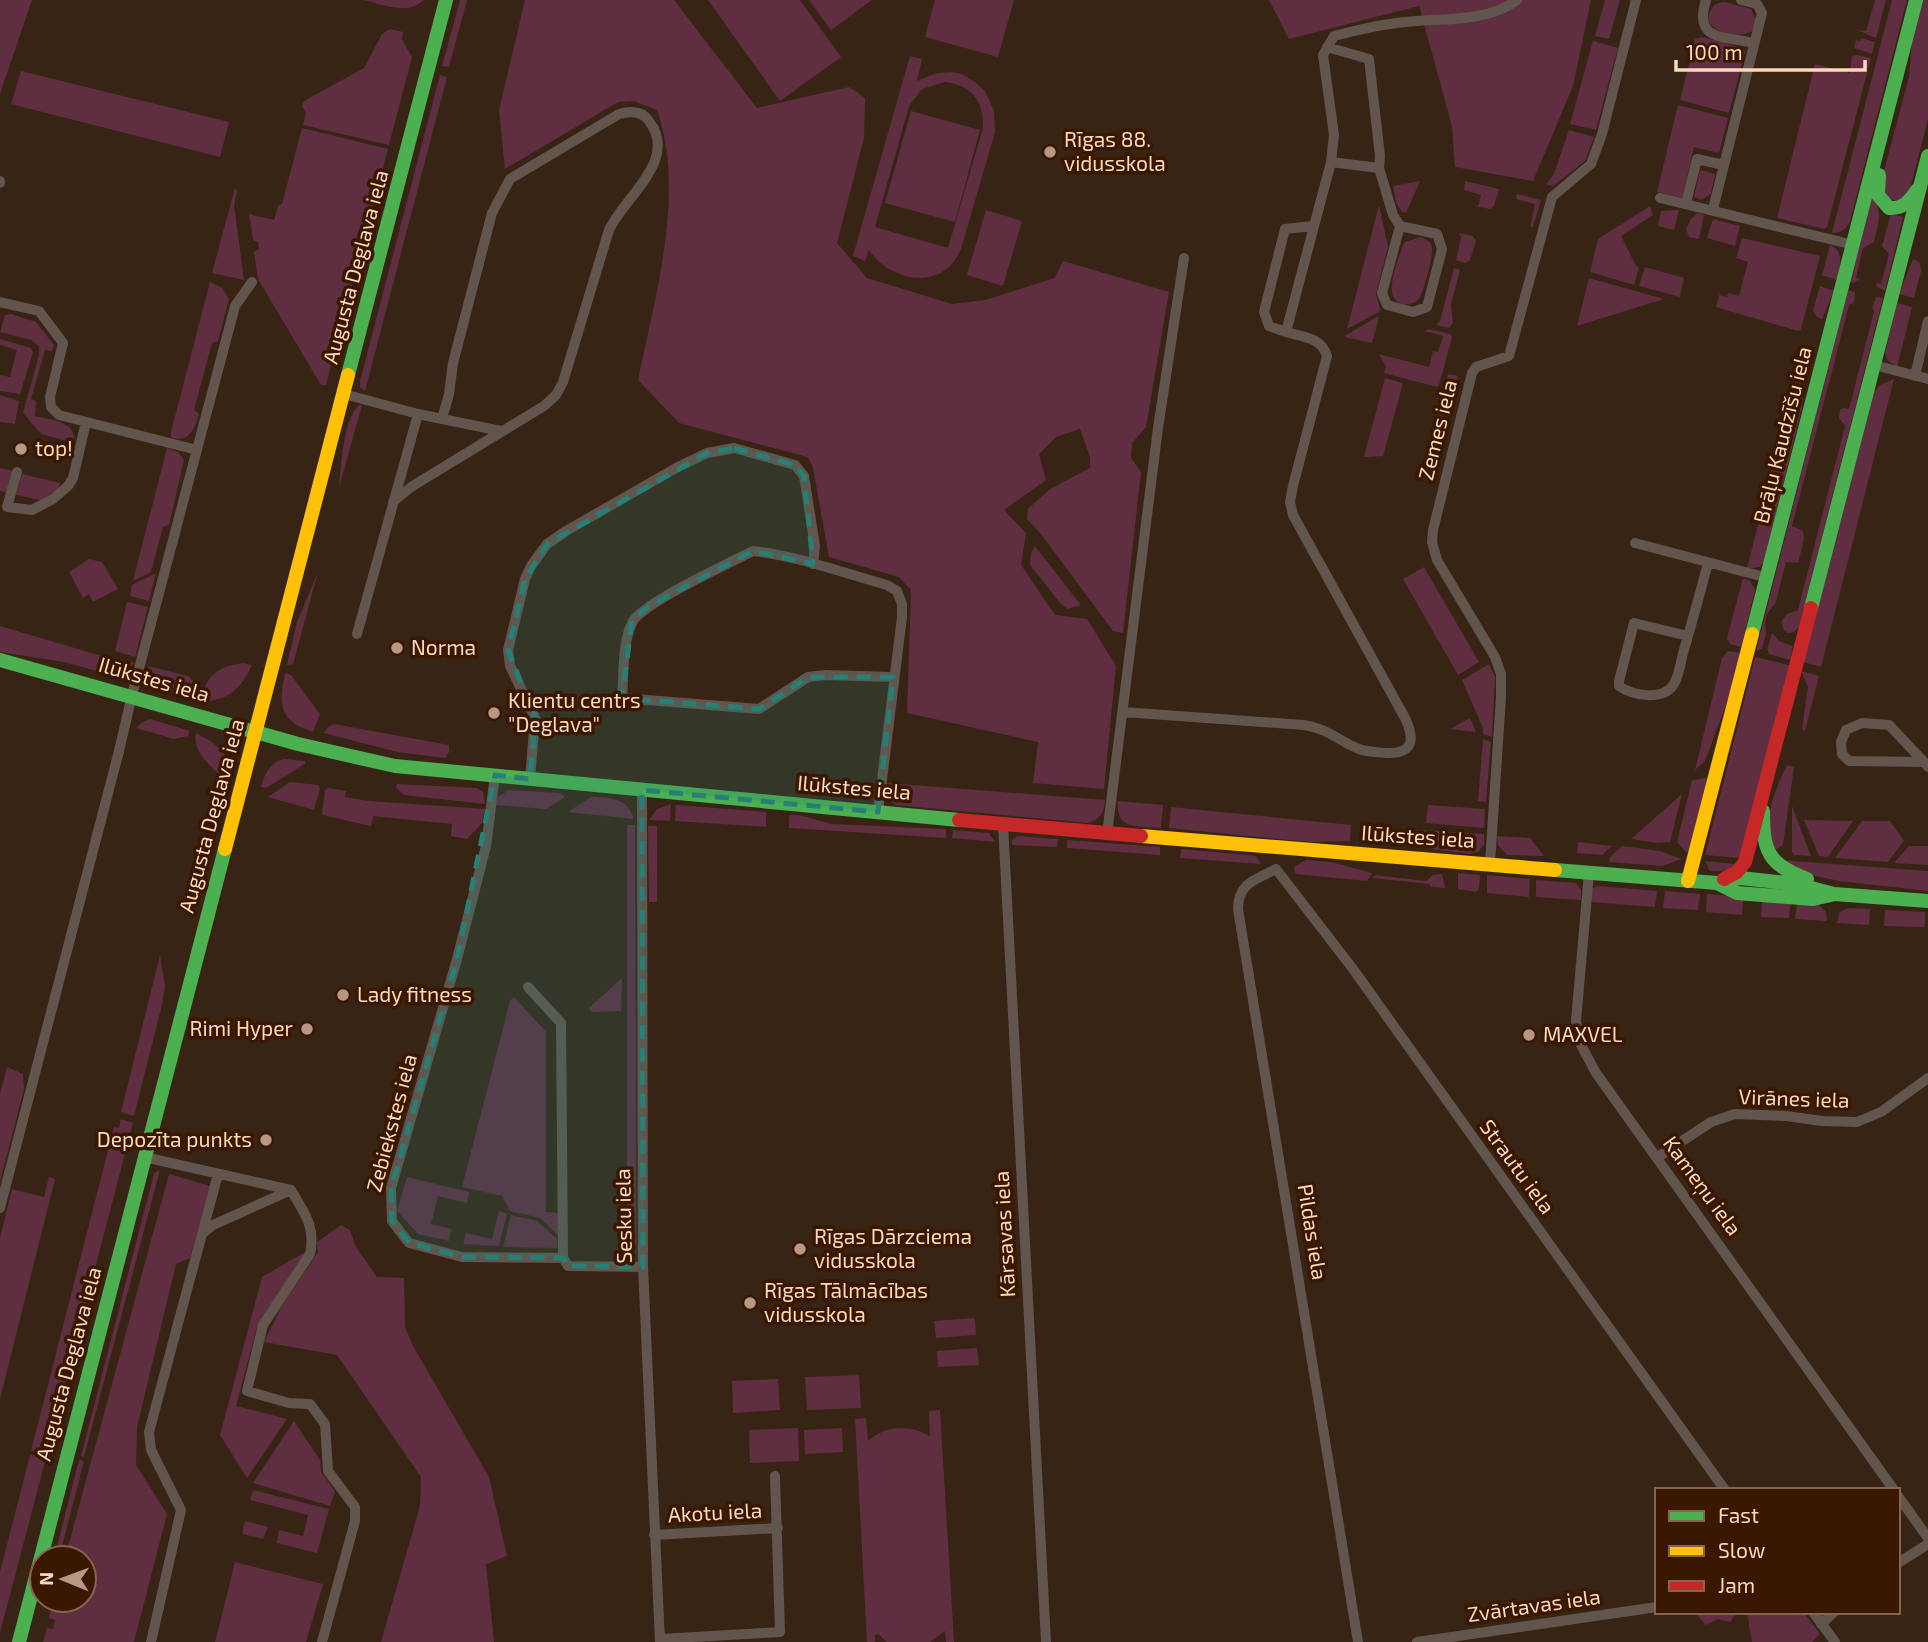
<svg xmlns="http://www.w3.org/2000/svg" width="1928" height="1642" viewBox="0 0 1928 1642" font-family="'Exo 2',sans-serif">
<rect width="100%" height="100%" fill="#372415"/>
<path fill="#602e41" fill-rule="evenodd" d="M0 0H32L0 94Z
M363 0H424C408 16 383 4 363 0Z
M460 0H467L449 67 442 66Z
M525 0H674L757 108 849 87 865 98 864 138 837 243 867 278 952 304 985 300 1055 278 1063 261 1169 292 1146 427 1132 443 1131 458 1141 472 1123 633 1113 631 1041 534 1027 519 1028 509 1050 489 1090 468V457L1080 429 1056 437 1039 454 1046 480 1004 510 1026 533 1021 565 1055 615 1087 619 1116 666 1104 789 1033 783 1038 742 907 713 911 590 899 577 829 557 813 468 808 457 679 423 638 380C655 297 686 193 657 110L634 101 618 102 505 169 499 110Z
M708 0H800L841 57 780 101Z
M809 0H872L831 30Z
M935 0H1014L998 57 925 37Z
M1269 0H1591L1573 86 1533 181 1455 167 1452 126 1419 6 1289 39Z
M1605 0H1620L1609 39 1595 36Z
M1875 0H1886L1876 38 1857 30 1866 31Z
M1892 0H1907L1850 221C1847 229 1841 233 1832 233Z
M1922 0H1928V119L1909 193C1902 200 1897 203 1887 197L1882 178 1909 77 1912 41Z
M1724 2 1751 9 1756 20 1754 30C1742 39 1715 35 1708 20 1710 10 1712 3 1724 2Z
M390 29 403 32 402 40 412 57 389 145 303 125 306 113 302 106 304 101 364 68 382 34Z
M1702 37 1742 48 1745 52 1729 113 1680 100 1695 39Z
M1861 38 1875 42 1872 54 1854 48 1856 40 1860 41Z
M1593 41 1618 48 1596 130 1570 124Z
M1857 55 1871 58 1827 227 1824 229 1777 218 1815 64 1850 73 1852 56Z
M910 56 922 59 917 81 937 73 953 72 961 74 975 82 985 91 994 111 995 132 961 249C958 254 956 260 952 264 928 290 886 276 869 250L865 261 853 256ZM945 82C972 85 984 102 983 128L948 248 875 227 909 106 922 89Z
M21 71 229 122 220 157 11 104Z
M440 75 447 77 365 391 360 387V381Z
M1678 105 1728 118 1719 153 1694 147 1682 198 1657 192Z
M911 111 980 130 955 222 885 203Z
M302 128 388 149 326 385H321L258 279 254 252 259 249 258 242 253 240 249 214 274 220 278 206 282 204Z
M1569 130 1594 137 1585 161 1553 186 1546 184 1554 174Z
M1700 170 1715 174 1711 193 1702 200 1694 197Z
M1420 181 1406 213 1402 212 1396 203 1393 186Z
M1465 181 1499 189 1494 206 1491 209 1478 207 1481 195 1464 190Z
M235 188 237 192 234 205 244 280 212 273Z
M1517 194 1541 200 1533 227H1530L1535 204 1516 199Z
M1871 198H1874C1883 214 1878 225 1874 242L1863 248 1856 278 1860 279 1854 283 1850 282Z
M1379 205 1388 246 1376 294 1380 309 1379 312 1347 329Z
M1650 206 1653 215 1621 236 1636 266 1639 267 1634 285 1590 272 1598 239Z
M986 210 1022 221 1003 286 967 275Z
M1679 210 1674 230 1658 226 1661 211Z
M1697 213 1704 215 1699 239 1689 237 1686 229 1691 219Z
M1891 214 1903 217 1885 291 1876 286 1877 283 1881 284 1889 254 1882 246Z
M1713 219 1740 226 1735 246 1707 238Z
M1459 233 1473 236 1476 241 1470 260 1465 263 1456 260 1461 238Z
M1420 237C1426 239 1430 241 1432 247 1434 253 1423 294 1419 299 1415 303 1409 305 1404 304 1380 301 1398 262 1402 248L1405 242Z
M1742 238 1820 256 1801 329 1798 331 1716 307 1719 295 1727 297 1728 293 1739 296 1748 262 1736 258Z
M1830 245C1845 251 1840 267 1837 280L1822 275Z
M1913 259 1920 263 1921 271 1914 298 1899 294Z
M1645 267 1684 278 1680 297 1639 286Z
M1454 268 1460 270 1451 304 1453 323 1449 328 1436 325 1440 321Z
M1589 278 1664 299 1577 326Z
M210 282 222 288 229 299 218 341 212 343 194 410 199 414C194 430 190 442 171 438V432Z
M1820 286 1834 291 1822 319 1817 317 1813 310Z
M1848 290 1855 292 1854 303 1849 305 1792 526 1803 531 1804 539 1798 563 1786 562 1776 602 1767 614 1765 623 1766 634 1762 649 1756 651Z
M1876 297 1883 298 1799 627 1794 632 1788 633 1784 630 1781 622 1787 614 1798 610 1845 426 1839 418 1840 410 1843 408 1849 409 1874 311 1872 308Z
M1897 303 1912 307 1897 367 1888 361 1885 353Z
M11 314 36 322 54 345 52 351 45 350 31 399 36 401 35 416C51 420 77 421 74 443L41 434 23 413 39 355V346L31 340 0 332 5 315Z
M1377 317 1379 318 1372 343 1345 337 1346 335Z
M1429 329 1450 334 1452 337 1439 385 1437 387 1384 373 1386 367 1379 354 1429 367 1433 351 1438 352 1443 336 1424 331Z
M0 339 31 348 33 352 20 394 0 391V375L10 377 17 350 0 345Z
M1448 374 1458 376 1439 451 1429 449Z
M1803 376 1805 378 1802 407 1764 562 1759 567 1747 569 1794 380Z
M1385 378 1403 383 1383 456 1364 457Z
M1894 379 1821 667 1803 662 1874 392 1880 385Z
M0 395 19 401 15 424 0 422Z
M359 405H362L339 488C341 468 343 419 359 405Z
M167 448 178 452 184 460 169 525 163 527 151 572 133 581Z
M0 468 14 471 8 493 0 491Z
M22 474 60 483 58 489 41 500 16 495Z
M1035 546 1081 605 1068 609 1061 604 1030 565 1031 553Z
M89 559 102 562 118 589 93 602 89 594 83 598 69 572Z
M1424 567 1479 662 1458 675 1403 579Z
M318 572 293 664 287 665 297 622Z
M156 573 149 601 130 596 132 585Z
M1743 578 1750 581 1755 590 1741 647 1730 644 1727 638Z
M127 602 148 607 135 657 115 651Z
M0 626 105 657 101 672 64 662 0 652Z
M1772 633 1779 641 1793 646 1790 660 1769 654 1767 649Z
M1728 651 1740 653 1733 686 1705 761 1695 770 1722 658Z
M1755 657 1789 665 1740 858 1705 855Z
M116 658 134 663 122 674H109L113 659Z
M243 663 252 665C241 688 228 702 201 701 205 676 218 666 243 663Z
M1489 664 1495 677 1492 737 1483 734V728L1462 680Z
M148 666 188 676 198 685 196 699C175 693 147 692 148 666Z
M1801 671 1819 676 1805 731 1802 729 1808 687Z
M285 673 291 675 320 714 313 732C280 721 278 705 285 673Z
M1470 718 1476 732 1450 729Z
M150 719 190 731 188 736 174 739 136 728 141 723Z
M334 724 449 745V752L445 758 397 752 324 733 328 727Z
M196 733C216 744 233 753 228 779H224C211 766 192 752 196 733Z
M1483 739 1491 742 1486 802 1478 801Z
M285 759 305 761V764L266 788 261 787C265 773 270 762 285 759Z
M1787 765 1794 767 1783 845 1772 852C1766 812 1770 801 1787 765Z
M1706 778 1708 782 1692 843 1687 853 1677 842 1692 780Z
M290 782 318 785 320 788 314 810 268 797Z
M887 783 1105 800C1104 813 1100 820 1087 823L896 805 888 799Z
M397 784 477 788 483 792 485 804 404 795 396 788Z
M328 788 346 791 345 797 369 801 485 809 482 823 467 839 451 836 452 824 373 816 371 826 322 815 325 790Z
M509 790 560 793 565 797 546 809 496 805 498 797Z
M1682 794 1670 842 1657 843 1631 839Z
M591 797C610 797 628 798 634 819L568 812Z
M1118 801 1163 805 1161 828C1139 826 1115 831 1118 801Z
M671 804 670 821 649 820 657 809Z
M676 805 766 812V827L675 821Z
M1428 805 1485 809 1484 828 1426 823Z
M1792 806 1811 856 1794 855 1792 852Z
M1171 807 1351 825 1350 841 1311 842 1169 828Z
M789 815H799L831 824 946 829V838L789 828Z
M1804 820 1853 821 1828 857 1819 856Z
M1862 821H1890L1904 841 1888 862 1835 858Z
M627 825H635L636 1245 627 1249Z
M648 826H657V902H649Z
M953 830 989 833 995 842 952 838Z
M1417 830 1484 834V844L1479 851 1470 854 1409 846 1411 831Z
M1017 836 1058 839 1057 847 1012 845V840Z
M1497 836 1530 838 1544 856 1507 855 1498 845Z
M1067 840 1160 847V855L1067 848Z
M1578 842 1612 846 1602 855 1577 853Z
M1622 846 1660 851 1682 859 1662 866 1609 862 1610 857Z
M1909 846H1928V865L1894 863Z
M1181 849 1249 855 1256 856 1261 864 1180 858Z
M1306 860 1331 862 1372 873 1367 881 1295 874 1294 867Z
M1779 860 1928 871V891L1839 881 1793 871Z
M1705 861 1736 864C1727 871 1721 872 1710 871Z
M1458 873 1480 875 1479 889 1476 892 1458 889Z
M1442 874 1445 888 1431 887 1429 884 1372 878 1375 875 1426 881 1433 875Z
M1487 875 1530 879 1529 897 1487 893Z
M1536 880 1576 883 1581 890V900L1536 897Z
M1598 886 1657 891 1655 907 1591 902 1592 889Z
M1665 891 1700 894 1698 910 1663 908Z
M1707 894 1743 897 1742 915 1706 912Z
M1762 899 1791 901 1789 918 1761 917Z
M1797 904 1819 905 1826 912 1827 919 1826 921 1795 919Z
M1847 908 1870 909 1869 925 1837 923 1839 913Z
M1885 910 1925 912V927L1884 926Z
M160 955 165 986 162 1005 134 1116 121 1112Z
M622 978 621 1011 591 1012 589 1008Z
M514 997 546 1032V1212L558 1213V1235L540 1218 510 1211 502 1196 462 1187 510 1001Z
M7 1067 23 1074 24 1089 0 1182V1094Z
M121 1119 133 1123 48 1449 31 1451 114 1127 119 1128Z
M160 1170 84 1457 81 1456 154 1173Z
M169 1174 210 1186 190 1258 176 1264 137 1427 136 1465 167 1514 134 1642H43L47 1628 53 1629 55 1620 49 1618 54 1600H84V1558H65Z
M49 1177 55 1179 0 1399V1238L12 1189 44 1197Z
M407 1177 469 1192 467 1203 438 1196 431 1224 451 1229 449 1241 418 1234 397 1211Z
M499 1211 507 1214 499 1246 463 1244 466 1233 492 1239Z
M511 1215 537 1221 557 1239V1248L503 1247Z
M341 1225 350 1230 356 1247 377 1277 404 1278 405 1327 413 1346 489 1477 507 1556 486 1564 494 1642H381L420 1506 421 1477 337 1355 264 1342 282 1306 318 1252 317 1242Z
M307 1251 257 1327 236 1406 287 1419 247 1478 220 1435 262 1277Z
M975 1318 976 1335 936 1338 934 1321Z
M977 1348 979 1365 938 1367 937 1351Z
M859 1375 861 1408 807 1410 805 1377Z
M778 1379 780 1410 733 1413 732 1381Z
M940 1410 954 1642H946L945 1631 930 1642H887L878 1634 875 1635V1642H867L855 1419 866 1418 868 1441C886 1425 909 1424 930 1436L929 1411Z
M294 1421 320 1460 321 1472 335 1491 330 1506 253 1483Z
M798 1428 799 1461 750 1463 749 1430Z
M842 1428 843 1452 805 1454 804 1430Z
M47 1454 0 1633V1572L30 1455Z
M79 1460 84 1461 59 1558H54Z
M253 1490 329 1509 317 1553 277 1543 279 1530 303 1536 308 1515 250 1500Z
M245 1521 268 1527 263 1539 242 1534Z
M235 1562 323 1584 306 1642H215Z
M1694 1612H1737L1730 1622 1718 1619 1706 1625Z
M1747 1612H1803L1820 1634 1812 1642H1752Z"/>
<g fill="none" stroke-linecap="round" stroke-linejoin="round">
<path stroke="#61554d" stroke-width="10" d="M1706 0C1693 41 1723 36 1754 43
M1327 47 1369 59 1380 156 1379 168
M1331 162 1379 168 1393 215 1400 226 1382 293 1387 305 1413 312 1427 307 1442 249 1437 234 1400 226
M0 181V183
M1660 198 1854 245
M1686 203 1697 159 1724 165
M1713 209 1762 13 1757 4 1741 0
M0 302 39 311 63 343 50 397 51 407 59 415 197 450
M1286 332 1269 326 1264 312 1285 229 1313 226
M1874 365 1928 379
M1915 376 1928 321
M344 394 418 414 501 431
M17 472 7 507 32 510 53 499 68 486 73 478 86 422
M393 502 411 487 544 406 556 395 563 382 609 230C625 196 679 160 649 121 642 110 630 111 619 114L510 179 492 213 453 363 449 394 442 419
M1635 543 1768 578
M357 634 418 414
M1688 636 1634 623 1619 681V686C1633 696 1664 701 1674 684 1679 675 1681 662 1683 653 1692 623 1700 593 1708 563
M1123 712 1304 725C1329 729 1337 740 1359 749 1367 752 1377 752 1386 753 1414 754 1415 739 1405 718L1293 515 1290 502 1293 486 1327 356C1321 337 1303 337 1286 332L1331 162 1334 135 1323 55 1334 36C1357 30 1381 24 1405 22 1440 18 1487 23 1517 0
M1924 762 1849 761 1842 754 1841 742 1846 730 1862 723 1889 725 1924 762 1928 767
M495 775 486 846 457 959 391 1188 392 1221 409 1243 462 1257 563 1258 568 1266 643 1267
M530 779 535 718 510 666 508 650 525 579 531 566 547 544 566 531 676 468 707 453 734 448 795 465 804 476 815 546 813 564
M642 790 643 1267 660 1642
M878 812 902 617V604L897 591 887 585C843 573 798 556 753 551 730 563 640 604 632 623 622 644 624 675 622 698L759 709 808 677 825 675 893 677
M1003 824 1046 1642
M1107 834 1158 428 1184 258
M1490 863 1501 697V674L1495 657 1437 560 1432 542 1433 530 1472 373 1476 367 1509 356 1552 197 1591 164 1602 134 1636 0
M1276 869C1255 880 1238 883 1238 909L1358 1642
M1276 869 1353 969 1725 1490
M1589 873 1576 1021 1581 1045 1596 1073 1894 1490
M528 987 561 1023 563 1258
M144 1157 291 1190C304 1213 316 1226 310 1254L263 1325 247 1391 289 1403 310 1404 325 1424 328 1471 355 1507V1521L322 1642
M1658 1157 1711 1122 1735 1114 1786 1116 1822 1121 1857 1122 1881 1112 1928 1078
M0 1208 119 751 132 695 235 306 252 282
M202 1234 218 1174
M1898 1496 1928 1538
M654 1535 778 1528
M1898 1563 1928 1544
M1813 1612 1835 1642
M1821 1624 1834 1612
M660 1639 780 1632 775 1476
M151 1642 181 1510 151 1450 149 1432 202 1234 213 1225 291 1190
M1417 1642 1657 1607"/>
<path stroke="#4caf50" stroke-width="14" d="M1879 175 1878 195 1889 208C1903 209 1910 201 1917 190
M348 375 446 0
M1811 608 1928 156
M1752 634 1916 0
M0 660 298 744 395 766 959 820
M1763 811C1763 852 1768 864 1807 879
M1555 870 1717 883 1740 878 1796 884 1834 894 1928 901
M1717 883 1737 893 1813 899 1831 895
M19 1642 225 849"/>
<path stroke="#ffc107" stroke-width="14" d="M1141 836 1555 870
M225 849 348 375
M1688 881 1752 634"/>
<path stroke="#c62828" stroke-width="14" d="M959 820 1141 836
M1724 879 1737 872 1745 862 1811 608"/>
</g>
<path fill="#278076" fill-opacity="0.2" stroke="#278076" stroke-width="5" stroke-dasharray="14 9" stroke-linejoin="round" d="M734 448 795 465 804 476 813 564 753 551 649 606 632 621 622 698 759 709 808 677H893L878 812 642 790 643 1267 568 1266 563 1258 462 1257 409 1243 392 1221 391 1188 457 959 495 775 530 779 535 718 508 650 525 579 547 544 707 453Z"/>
<g fill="#b89884" stroke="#3a1800" stroke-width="2.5">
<circle cx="1050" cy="152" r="7"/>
<circle cx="21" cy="449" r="7"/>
<circle cx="397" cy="648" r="7"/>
<circle cx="494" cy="713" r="7"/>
<circle cx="343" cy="995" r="7"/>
<circle cx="307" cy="1029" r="7"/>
<circle cx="1529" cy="1035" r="7"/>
<circle cx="266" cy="1140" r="7"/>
<circle cx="800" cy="1249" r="7"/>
<circle cx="750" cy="1303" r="7"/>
</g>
<g text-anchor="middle" stroke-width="7" stroke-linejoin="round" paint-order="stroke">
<g font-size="21" fill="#fed7bf" stroke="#3a1800" text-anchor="start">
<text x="1064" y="147">Rīgas 88.<tspan x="1064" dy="24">vidusskola</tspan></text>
<text x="35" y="456">top!</text>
<text x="411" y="655">Norma</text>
<text x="508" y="708">Klientu centrs<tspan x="508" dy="24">"Deglava"</tspan></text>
<text x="357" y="1002">Lady fitness</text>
<text x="293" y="1036" text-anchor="end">Rimi Hyper</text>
<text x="1543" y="1042">MAXVEL</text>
<text x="252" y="1147" text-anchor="end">Depozīta punkts</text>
<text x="814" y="1244">Rīgas Dārzciema<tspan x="814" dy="24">vidusskola</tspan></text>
<text x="764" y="1298">Rīgas Tālmācības<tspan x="764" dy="24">vidusskola</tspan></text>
</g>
<g font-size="21" fill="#fed7bf" stroke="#3a1800">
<text transform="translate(356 267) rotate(-75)" y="7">Augusta Deglava iela</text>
<text transform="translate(1438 430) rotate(-76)" y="7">Zemes iela</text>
<text transform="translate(1783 435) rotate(-76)" y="7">Brāļu Kaudzīšu iela</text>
<text transform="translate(154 680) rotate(16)" y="7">Ilūkstes iela</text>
<text transform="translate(854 788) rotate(5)" y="7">Ilūkstes iela</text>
<text transform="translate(212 816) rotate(-75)" y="7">Augusta Deglava iela</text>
<text transform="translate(1418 837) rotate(4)" y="7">Ilūkstes iela</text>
<text transform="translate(1794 1099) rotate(2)" y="7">Virānes iela</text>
<text transform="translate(392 1123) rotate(-75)" y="7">Zebiekstes iela</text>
<text transform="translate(1517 1167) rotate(54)" y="7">Strautu iela</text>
<text transform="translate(1702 1186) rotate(54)" y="7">Kameņu iela</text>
<text transform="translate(624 1216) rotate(-91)" y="7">Sesku iela</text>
<text transform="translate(1312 1232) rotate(81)" y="7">Pildas iela</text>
<text transform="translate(1005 1234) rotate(-93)" y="7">Kārsavas iela</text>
<text transform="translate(69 1364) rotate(-75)" y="7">Augusta Deglava iela</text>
<text transform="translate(715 1513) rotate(-3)" y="7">Akotu iela</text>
<text transform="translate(1534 1606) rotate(-8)" y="7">Zvārtavas iela</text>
</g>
</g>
<rect x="1655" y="1488" width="245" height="126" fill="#3a1800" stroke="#88644c" stroke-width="2"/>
<rect x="1669" y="1511" width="35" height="10" fill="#4caf50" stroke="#88644c" stroke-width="2"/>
<text x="1718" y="1523" font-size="21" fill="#fed7bf">Fast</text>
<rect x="1669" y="1546" width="35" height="10" fill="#ffc107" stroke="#88644c" stroke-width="2"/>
<text x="1718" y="1558" font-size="21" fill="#fed7bf">Slow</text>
<rect x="1669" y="1581" width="35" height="10" fill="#c62828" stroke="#88644c" stroke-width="2"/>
<text x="1718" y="1593" font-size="21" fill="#fed7bf">Jam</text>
<g transform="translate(63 1579) rotate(271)"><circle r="33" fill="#3a1800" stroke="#88644c" stroke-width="2"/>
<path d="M0-5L12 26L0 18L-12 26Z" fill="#b89884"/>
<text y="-10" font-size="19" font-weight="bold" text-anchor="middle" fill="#fed7bf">N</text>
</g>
<path d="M1676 60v10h189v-10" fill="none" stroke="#fed7bf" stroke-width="3.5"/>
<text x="1686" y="60" font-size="21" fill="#fed7bf" stroke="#3a1800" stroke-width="5" paint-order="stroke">100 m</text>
</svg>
